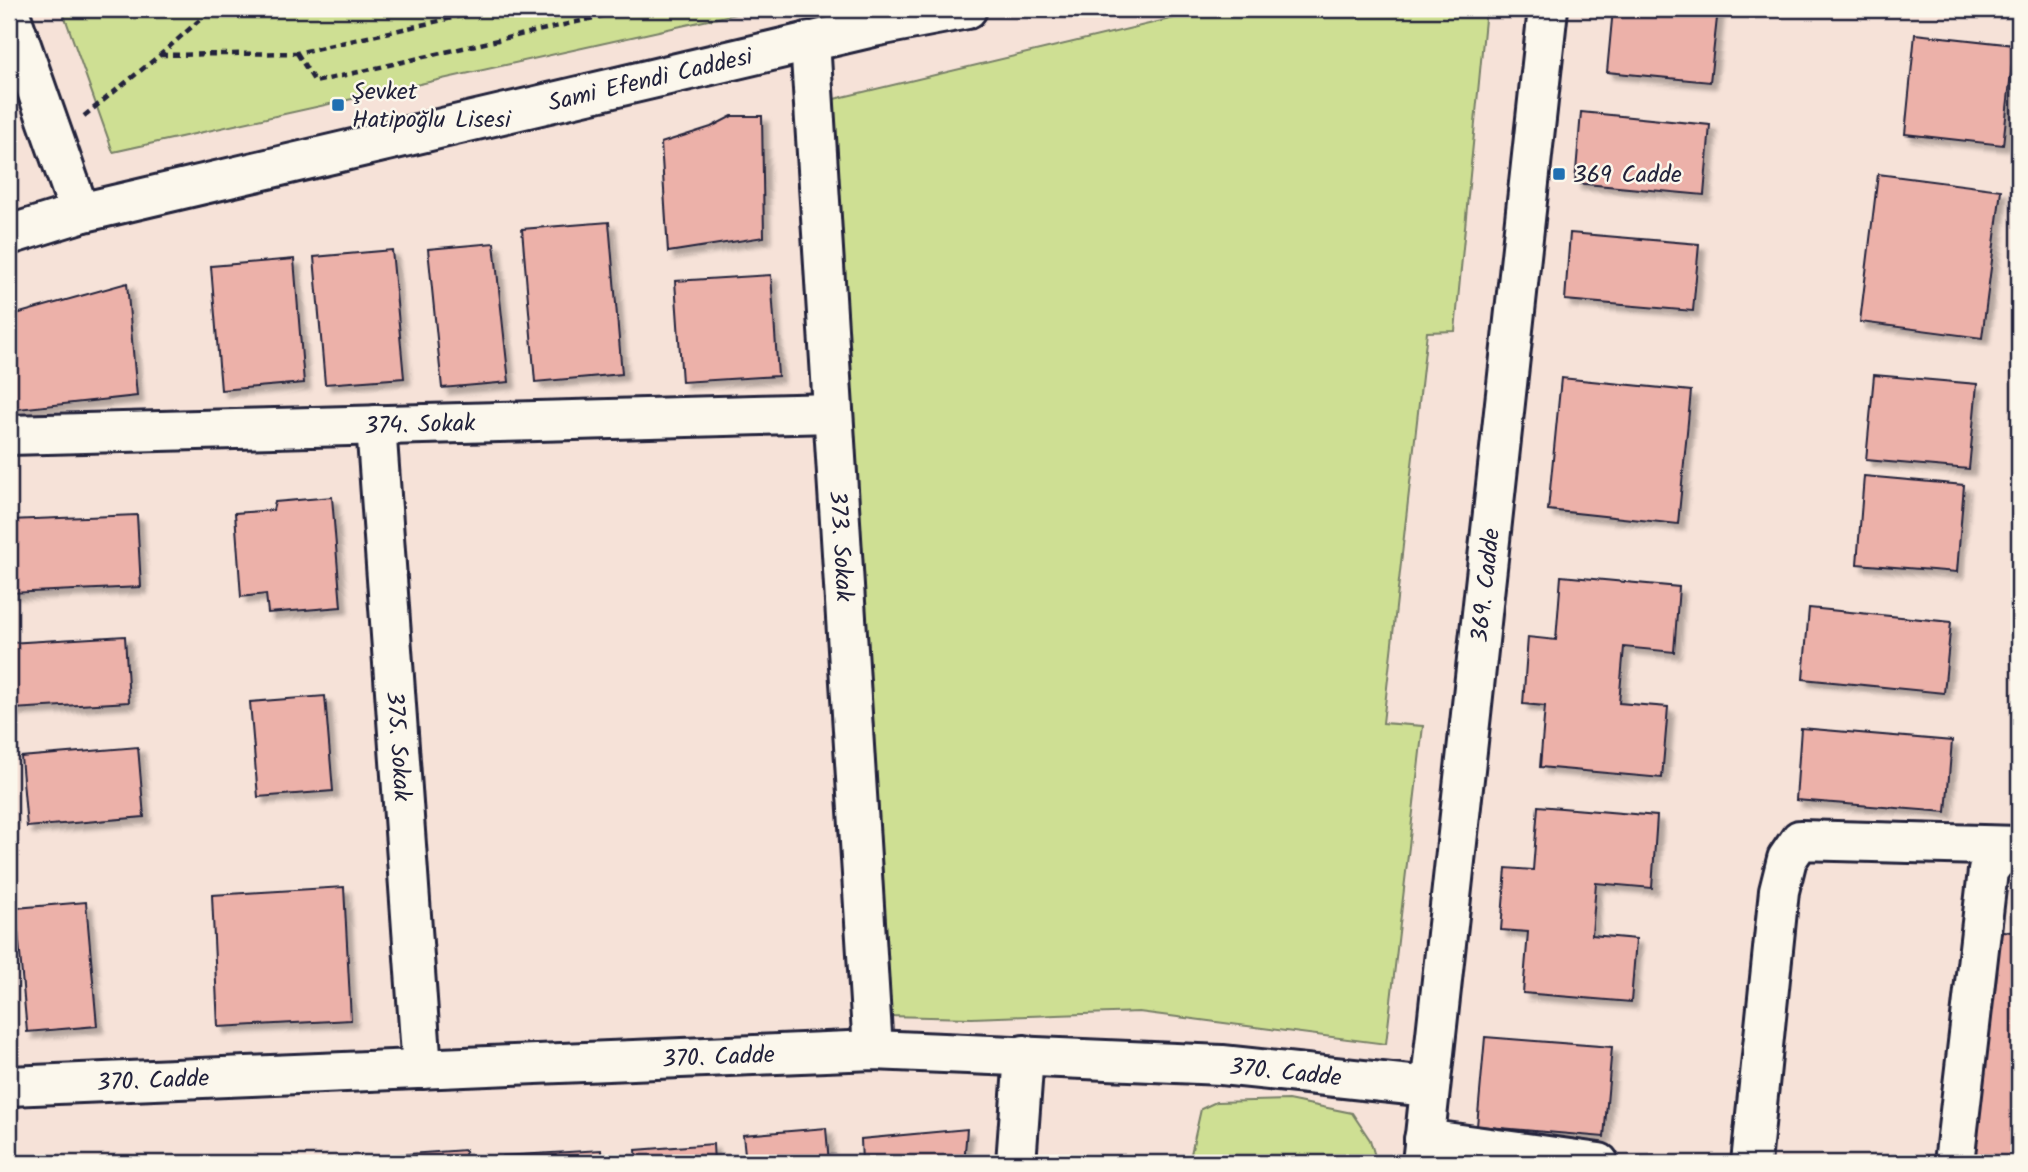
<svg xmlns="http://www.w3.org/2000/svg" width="2028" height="1172" viewBox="0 0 2028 1172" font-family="Kalam,sans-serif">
<defs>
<filter id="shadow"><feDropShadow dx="6" dy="6" stdDeviation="2" flood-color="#0004"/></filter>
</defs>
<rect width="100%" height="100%" fill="#f6e2d8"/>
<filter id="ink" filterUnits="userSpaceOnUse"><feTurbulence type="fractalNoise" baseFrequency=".0143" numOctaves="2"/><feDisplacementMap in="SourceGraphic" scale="14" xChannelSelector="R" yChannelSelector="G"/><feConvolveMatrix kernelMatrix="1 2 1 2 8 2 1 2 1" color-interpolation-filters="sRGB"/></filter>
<g filter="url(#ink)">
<path fill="#cedf93" stroke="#788067" stroke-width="2" d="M62 9H758L113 152Z
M1212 9H1486L1455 331 1427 332 1383 723 1423 726 1386 1044 1139 1012 972 1018 887 1016 834 99Z
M1288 1100 1352 1113 1370 1140 1377 1163H1189L1201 1109 1216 1102Z"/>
<path fill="#ecb1a9" stroke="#22223b" stroke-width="2" filter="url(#shadow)" d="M1613 9H1718L1710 82 1607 72Z
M1915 34 2014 45 2003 145 1905 134Z
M1581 112 1710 125 1704 195 1575 183Z
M732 116H762L764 237 668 252 661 143 711 127Z
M1878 174 2001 190 1982 338 1860 322Z
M609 222 622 374 535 382 522 229Z
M1570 233 1699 244 1693 311 1565 300Z
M494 243 509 382 442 388 428 249Z
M392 250 404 378 325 384 314 257Z
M294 259 304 383 221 390 211 266Z
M771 275 778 376 682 382 675 281Z
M127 283 137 396 9 410V316Z
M1874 375 1977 384 1969 469 1866 460Z
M1561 378 1691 391 1678 524 1548 510Z
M1864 476 1964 485 1957 572 1857 564Z
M332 497 341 607 268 613 266 594 241 597 235 513 273 510 275 502Z
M137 515 141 587 9 593V520Z
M1561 576 1679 587 1674 652 1624 647 1619 703 1668 707 1662 778 1540 767 1545 706 1523 704 1528 637 1556 640Z
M1809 608 1951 622 1944 693 1803 679Z
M125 636 129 702 13 709 9 643Z
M325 696 333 791 258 797 250 702Z
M1801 728 1952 741 1946 812 1796 800Z
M138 747 144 817 27 827 21 757Z
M1538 806 1657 816 1652 888 1596 883 1592 935 1636 939 1631 1002 1523 993 1528 932 1501 930 1506 868 1533 870Z
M344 887 351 1020 218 1027 212 895Z
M86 902 97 1026 27 1032 16 908Z
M1970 927 2019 933V1163H1943Z
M1485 1037 1612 1047 1604 1137 1477 1126Z
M826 1128 829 1163H746L743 1135Z
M967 1129 964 1163H862L861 1139Z
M713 1144 714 1163H637L636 1150Z
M465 1150 466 1163H382L381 1156Z
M601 1150 602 1163H504L503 1156Z
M216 1157V1163H145V1159Z"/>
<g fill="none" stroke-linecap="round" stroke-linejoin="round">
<g stroke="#22223b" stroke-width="44">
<g id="street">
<path id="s1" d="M810 41 873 1050"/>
<path id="s2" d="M376 425 422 1069"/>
<path id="s3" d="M9 435 833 413"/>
<path id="s4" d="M9 1086 873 1050 1222 1065 1429 1087"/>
<path d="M1424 1139 1599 1163"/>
<path d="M1016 1163 1024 1055"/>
<path id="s5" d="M1422 1163 1548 9"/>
<path d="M1751 1163 1779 891 1787 859 1800 840 2019 846"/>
</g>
</g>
<g stroke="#22223b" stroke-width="44">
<g id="secondary">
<path d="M9 11 80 213"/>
<path id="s6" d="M9 235 80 213 873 27 967 9"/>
<path d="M1954 1163 1988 871C1996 858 2005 852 2019 849"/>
</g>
</g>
<path stroke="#22223b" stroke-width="4.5" stroke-dasharray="7 5" stroke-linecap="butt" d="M297 53 315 82 633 9
M160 55 297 53 492 9
M84 116 160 55 212 9"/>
<use href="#street" stroke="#fbf7ec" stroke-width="38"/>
<use href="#secondary" stroke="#fbf7ec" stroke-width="38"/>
</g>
</g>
<g fill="#1f6fb2" stroke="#fbf7ec" stroke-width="2.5">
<rect x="331" y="98" width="14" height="14" rx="3.5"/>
<rect x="1552" y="167" width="14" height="14" rx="3.5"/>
</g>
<g text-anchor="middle" stroke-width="5" stroke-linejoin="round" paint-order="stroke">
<g font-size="24" fill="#22223b" stroke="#fbf7ec">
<text dy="8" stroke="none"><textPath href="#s6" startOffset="660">Sami Efendi Caddesi</textPath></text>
<text dy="8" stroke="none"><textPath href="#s3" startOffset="411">374. Sokak</textPath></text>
<text dy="8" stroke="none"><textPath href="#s1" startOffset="506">373. Sokak</textPath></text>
<text dy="8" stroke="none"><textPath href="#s5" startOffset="581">369. Cadde</textPath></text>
<text dy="8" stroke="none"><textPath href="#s2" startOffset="322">375. Sokak</textPath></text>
<text dy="8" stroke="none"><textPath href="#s4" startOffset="710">370. Cadde</textPath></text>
<text dy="8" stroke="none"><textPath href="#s4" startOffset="1278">370. Cadde</textPath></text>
<text dy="8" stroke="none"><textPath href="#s4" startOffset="144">370. Cadde</textPath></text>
</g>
<g font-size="24" fill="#22223b" stroke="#fbf7ec" text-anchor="start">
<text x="352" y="99">Şevket<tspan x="352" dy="28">Hatipoğlu Lisesi</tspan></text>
<text x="1573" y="182">369 Cadde</text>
</g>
</g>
<rect width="2028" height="1172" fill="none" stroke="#fbf7ec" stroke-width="35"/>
<rect x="18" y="18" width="1993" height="1137" fill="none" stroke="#22223b" stroke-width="2.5" filter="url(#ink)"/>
</svg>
